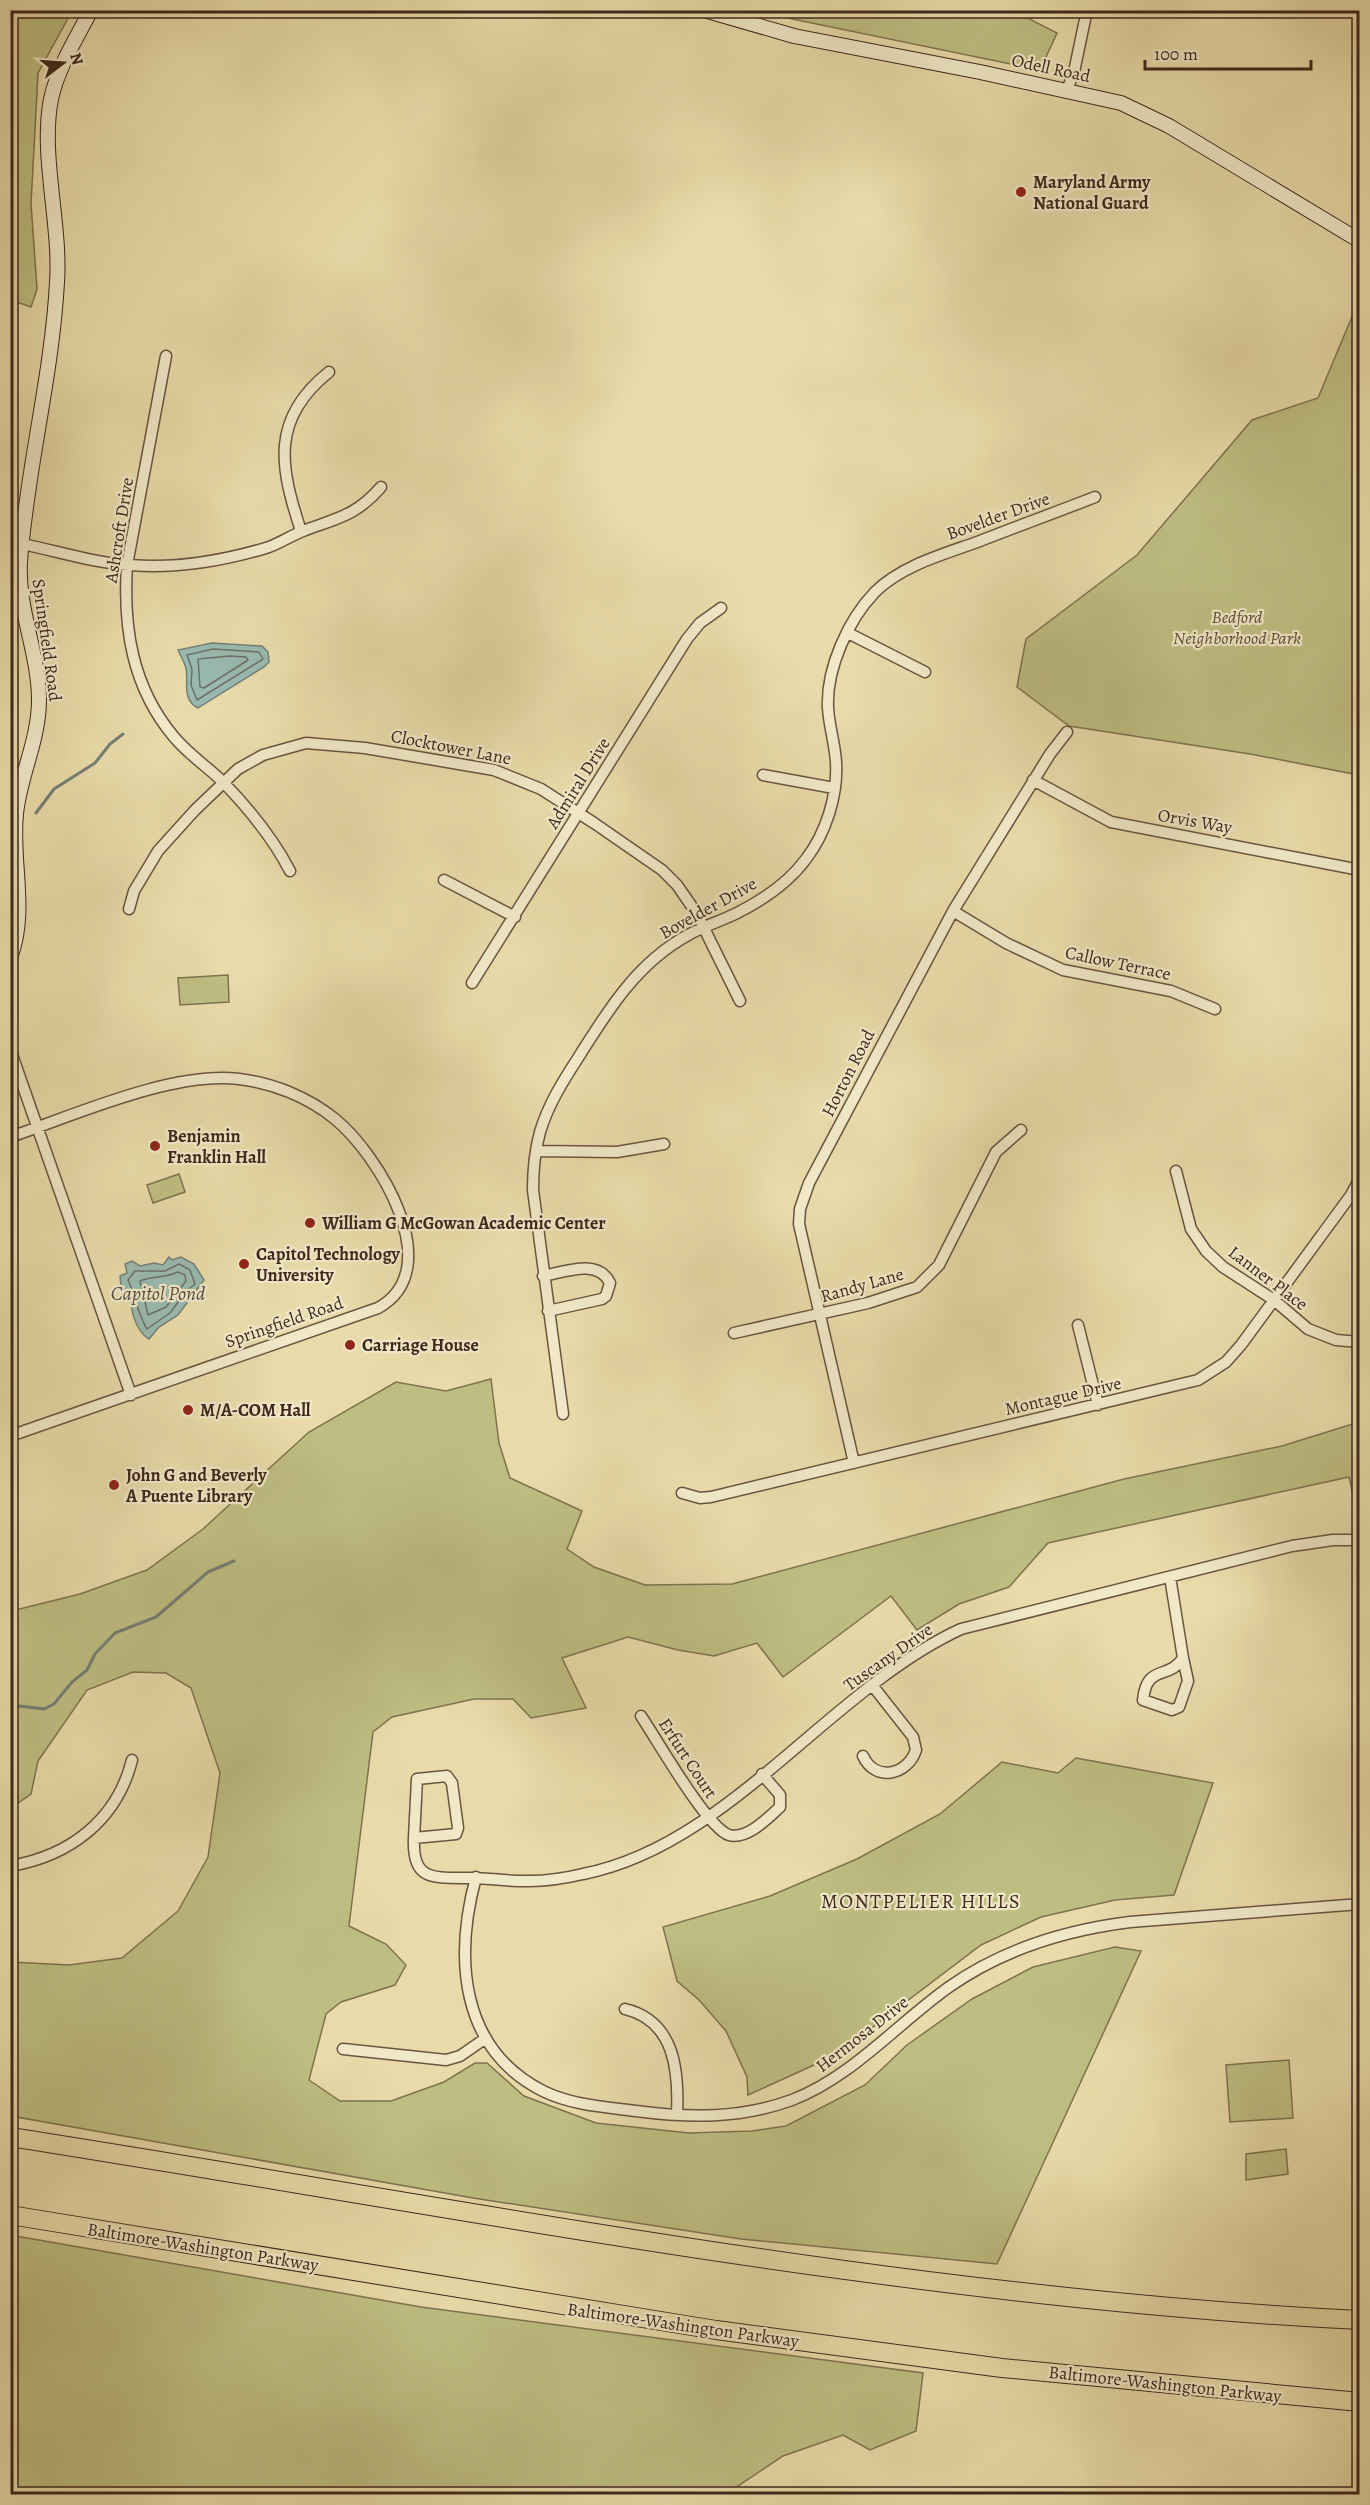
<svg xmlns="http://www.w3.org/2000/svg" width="1370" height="2505" viewBox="0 0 1370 2505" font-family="Alegreya,serif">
<rect width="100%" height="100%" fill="#e8dba9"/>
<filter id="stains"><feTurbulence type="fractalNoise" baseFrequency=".00333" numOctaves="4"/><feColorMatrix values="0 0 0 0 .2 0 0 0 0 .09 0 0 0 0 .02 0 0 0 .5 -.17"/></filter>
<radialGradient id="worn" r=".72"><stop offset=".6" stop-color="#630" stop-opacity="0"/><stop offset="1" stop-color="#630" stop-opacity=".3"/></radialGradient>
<path fill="#bebe82" stroke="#7e724f" stroke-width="1.5" d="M10 11H72L38 73 31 204 37 289 31 307 11 300Z
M753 11H1014L1057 33 1040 70Z
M1359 300V775L1250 754 1069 726 1017 687 1026 639 1137 555 1252 420 1318 398Z
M228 975 229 1002 180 1005 178 978Z
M179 1174 185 1192 153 1203 147 1185Z
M491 1379 499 1443 510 1478 582 1511 567 1549 594 1567 645 1585 732 1584 1124 1479 1282 1446 1359 1422V1503H1355L1349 1477 1048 1543 1009 1587 959 1604 917 1630 891 1596 783 1677 757 1643 714 1656 678 1650 628 1637 562 1658 586 1708 531 1718 513 1699H474L392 1717 373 1732 349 1926 386 1944 406 1965 395 1985 341 2002 326 2014 309 2080 340 2101H391L444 2082 475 2063H487L524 2096 596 2123 689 2133 752 2131 786 2126 865 2085 907 2045 972 1999 1033 1967 1115 1947 1141 1951 997 2264 741 2239 473 2198 11 2116V1962L69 1965 122 1958 178 1911 208 1857 220 1773 191 1688 166 1673 133 1672 87 1690 38 1761 31 1794 11 1808V1611L80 1594 147 1570 203 1529 309 1432 396 1382 446 1391Z
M1076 1758 1213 1783 1174 1895 1115 1900 1041 1917 981 1945 836 2055 748 2095 747 2077 726 2031 699 2000 677 1981 663 1927 770 1896 857 1859 940 1814 1002 1762 1058 1773Z
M1289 2060 1293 2118 1230 2122 1226 2065Z
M1286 2149 1288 2174 1246 2180V2154Z
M10 2235 421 2307 923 2373 916 2431 870 2450 843 2435 783 2456 726 2494H11Z"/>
<path fill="#99b9b0" stroke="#757f75" stroke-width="1.5" d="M212 643 262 646 268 652 269 662 264 667 198 708C181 699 189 682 186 668 184 662 181 656 178 650Z
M169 1257 172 1260 181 1257 194 1264 204 1280 178 1315 159 1327 149 1339C134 1330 131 1308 129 1292L121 1287 120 1276 127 1273 125 1264 132 1261 140 1266 154 1263 163 1265Z"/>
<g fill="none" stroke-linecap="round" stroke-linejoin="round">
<path stroke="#6c7066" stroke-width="1.5" d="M213 649 259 652 263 659 197 700 191 685 192 669 187 655Z
M230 656 246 657 248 660 204 688 200 687 198 659Z
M179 1264 190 1270 195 1284 187 1290 170 1313 147 1329C137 1313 135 1294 128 1280L135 1271H165Z
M178 1272 185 1275 186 1281 166 1307 148 1315 140 1281C153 1276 165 1278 178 1272Z"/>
<path stroke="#757f75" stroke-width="3" d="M36 813 54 789 95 763 110 744 123 734
M10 1714 19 1706 44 1709 54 1704 72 1682 87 1670 95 1654 115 1633 156 1617 208 1572 234 1561
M10 1735V1739"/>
<g stroke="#68543f" stroke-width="13">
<path id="street" d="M1067 90 1074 72 1087 10
M166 356 127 565C123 628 132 687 174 737 189 755 208 767 224 783 250 810 273 838 290 871
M301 531C280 467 270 419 329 372
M22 544C57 551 94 563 130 565 176 569 222 561 266 548 279 544 290 536 303 531 337 518 356 516 381 487
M848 633 925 672
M763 775 834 788
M1033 780 1111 822 1360 870
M444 880 515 917
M129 909 134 891 158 851 195 810 238 769 263 755 306 743 365 748 494 770 541 789 594 823 662 870 677 885 697 914 740 1001
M953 911 1006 943 1063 970 1171 991 1215 1009
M472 983 687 639 700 623 721 608
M10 1049 131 1395
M10 1137C75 1115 172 1071 239 1079 273 1083 308 1097 335 1119 378 1154 449 1269 378 1308L10 1436
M537 1151 617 1152 664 1144
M1176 1171 1191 1229 1206 1251 1223 1267 1274 1300 1308 1329 1336 1340 1360 1342
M543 1276C565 1272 598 1258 610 1283L606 1296 602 1299 548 1311
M1078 1325 1098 1405
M734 1333 868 1303 917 1287 939 1265 996 1152 1021 1130
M563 1414 533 1190C533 1171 535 1150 540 1132 548 1105 563 1081 578 1058 608 1010 637 963 688 935 704 926 721 921 737 913 763 900 789 882 806 859 826 833 838 795 836 762 835 744 829 726 828 708 826 669 848 620 875 592 902 565 945 554 980 541 1018 526 1057 512 1095 497
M854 1463 799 1224 800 1209 809 1183 953 911 1050 754 1067 732
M682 1493 700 1498 711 1497 1198 1380 1226 1362 1241 1345 1351 1195 1360 1178
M1170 1577 1183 1658C1168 1681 1147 1663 1143 1700L1172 1710 1179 1707 1188 1681 1183 1658
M641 1716C656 1738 707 1828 729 1835 747 1840 768 1818 780 1807V1795L762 1774
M863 1756C875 1782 907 1776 916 1750L913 1737 872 1685
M414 1838 456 1834 458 1828 452 1783 447 1776 417 1779 414 1838C412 1879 430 1878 466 1878 487 1877 508 1882 529 1881 547 1881 566 1878 583 1874 728 1846 829 1690 961 1629L1292 1546 1333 1540H1360
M10 1866C70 1856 117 1820 132 1760
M476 1877C454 1958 460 2049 543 2091 571 2105 605 2107 636 2111 689 2118 740 2119 792 2100 852 2077 897 2024 949 1987 1003 1949 1066 1930 1130 1922L1360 1904
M625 2009C675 2021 679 2071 677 2115
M343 2049 446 2060 460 2056 486 2038"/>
</g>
<g stroke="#3e271c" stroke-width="16">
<path id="secondary" d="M704 10 794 36 980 72 1121 103 1169 126 1360 241
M10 958C28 911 11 862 16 814 20 775 39 740 39 700 39 653 17 609 20 561 27 468 52 376 57 282 61 224 40 155 51 99 58 67 76 39 91 10"/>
</g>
<g stroke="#3e271c" stroke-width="20">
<path id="highway" d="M10 2137C459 2207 905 2298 1360 2320
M10 2215 716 2330 1002 2368 1360 2402"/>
</g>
<use href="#street" stroke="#f0e8c7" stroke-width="10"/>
<use href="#secondary" stroke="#f0e8c7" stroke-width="14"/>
<use href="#highway" stroke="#e8dba9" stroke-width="18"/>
</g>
<g fill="#8f2418" stroke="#f0e8c7" stroke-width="2">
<circle cx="1021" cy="192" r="6"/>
<circle cx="155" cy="1146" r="6"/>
<circle cx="310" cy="1223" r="6"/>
<circle cx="244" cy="1264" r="6"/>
<circle cx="350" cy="1345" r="6"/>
<circle cx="188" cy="1410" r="6"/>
<circle cx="114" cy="1485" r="6"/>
</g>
<g text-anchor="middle" stroke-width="4.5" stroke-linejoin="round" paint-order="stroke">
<g font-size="18" fill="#3e271c" stroke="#f0e8c7">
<text transform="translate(1051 68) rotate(12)" y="6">Odell Road</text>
<text transform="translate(998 516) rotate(-20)" y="6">Bovelder Drive</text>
<text transform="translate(119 530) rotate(-81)" y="6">Ashcroft Drive</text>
<text transform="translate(47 640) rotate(82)" y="6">Springfield Road</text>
<text transform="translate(451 747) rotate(11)" y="6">Clocktower Lane</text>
<text transform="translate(578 783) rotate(-58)" y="6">Admiral Drive</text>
<text transform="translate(1195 821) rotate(10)" y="6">Orvis Way</text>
<text transform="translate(708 908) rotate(-29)" y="6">Bovelder Drive</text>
<text transform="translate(1118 963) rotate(12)" y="6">Callow Terrace</text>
<text transform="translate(848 1073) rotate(-63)" y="6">Horton Road</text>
<text transform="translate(1268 1278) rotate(37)" y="6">Lanner Place</text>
<text transform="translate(862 1285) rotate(-16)" y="6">Randy Lane</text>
<text transform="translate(284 1322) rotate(-19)" y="6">Springfield Road</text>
<text transform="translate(1063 1396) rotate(-13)" y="6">Montague Drive</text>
<text transform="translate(888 1657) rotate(-35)" y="6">Tuscany Drive</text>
<text transform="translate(688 1758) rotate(57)" y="6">Erfurt Court</text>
<text transform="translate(862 2034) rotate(-38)" y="6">Hermosa Drive</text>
<text transform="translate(203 2247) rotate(9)" y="6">Baltimore-Washington Parkway</text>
<text transform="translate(683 2325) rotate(8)" y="6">Baltimore-Washington Parkway</text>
<text transform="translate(1165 2384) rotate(6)" y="6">Baltimore-Washington Parkway</text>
</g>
<g font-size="18" font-weight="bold" fill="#3e271c" stroke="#f0e8c7" text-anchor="start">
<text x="1033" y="188">Maryland Army<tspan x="1033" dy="21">National Guard</tspan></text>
<text x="167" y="1142">Benjamin<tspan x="167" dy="21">Franklin Hall</tspan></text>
<text x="322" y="1229">William G McGowan Academic Center</text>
<text x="256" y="1260">Capitol Technology<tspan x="256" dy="21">University</tspan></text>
<text x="362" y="1351">Carriage House</text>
<text x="200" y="1416">M/A-COM Hall</text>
<text x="126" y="1481">John G and Beverly<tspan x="126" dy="21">A Puente Library</tspan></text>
</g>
<g font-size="18" font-style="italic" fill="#5e4d36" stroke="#f0e8c7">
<text x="1237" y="623">Bedford<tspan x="1237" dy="21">Neighborhood Park</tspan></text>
</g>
<g font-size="20" font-style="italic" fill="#554c41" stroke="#f0e8c7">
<text x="158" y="1300">Capitol Pond</text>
</g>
<g font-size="20" letter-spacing="1.5" fill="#3e271c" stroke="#f0e8c7">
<text x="921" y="1908">MONTPELIER HILLS</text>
</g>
</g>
<rect width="1370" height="2505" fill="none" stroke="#e8dba9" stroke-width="36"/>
<rect x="12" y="12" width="1346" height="2481" fill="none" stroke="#3e271c" stroke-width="3"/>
<rect x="18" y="18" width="1334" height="2469" fill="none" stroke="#3e271c" stroke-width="1.5"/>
<g transform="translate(63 63) rotate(73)" stroke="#f0e8c7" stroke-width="4.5" paint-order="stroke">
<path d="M0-4.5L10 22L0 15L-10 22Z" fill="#3e271c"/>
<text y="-9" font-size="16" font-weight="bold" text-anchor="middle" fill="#3e271c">N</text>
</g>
<path d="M1145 60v9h166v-9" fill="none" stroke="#3e271c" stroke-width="3"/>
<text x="1154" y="60" font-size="18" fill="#3e271c" stroke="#f0e8c7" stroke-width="4.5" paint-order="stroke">100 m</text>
<rect width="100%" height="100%" filter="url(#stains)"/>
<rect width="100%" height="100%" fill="url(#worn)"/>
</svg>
